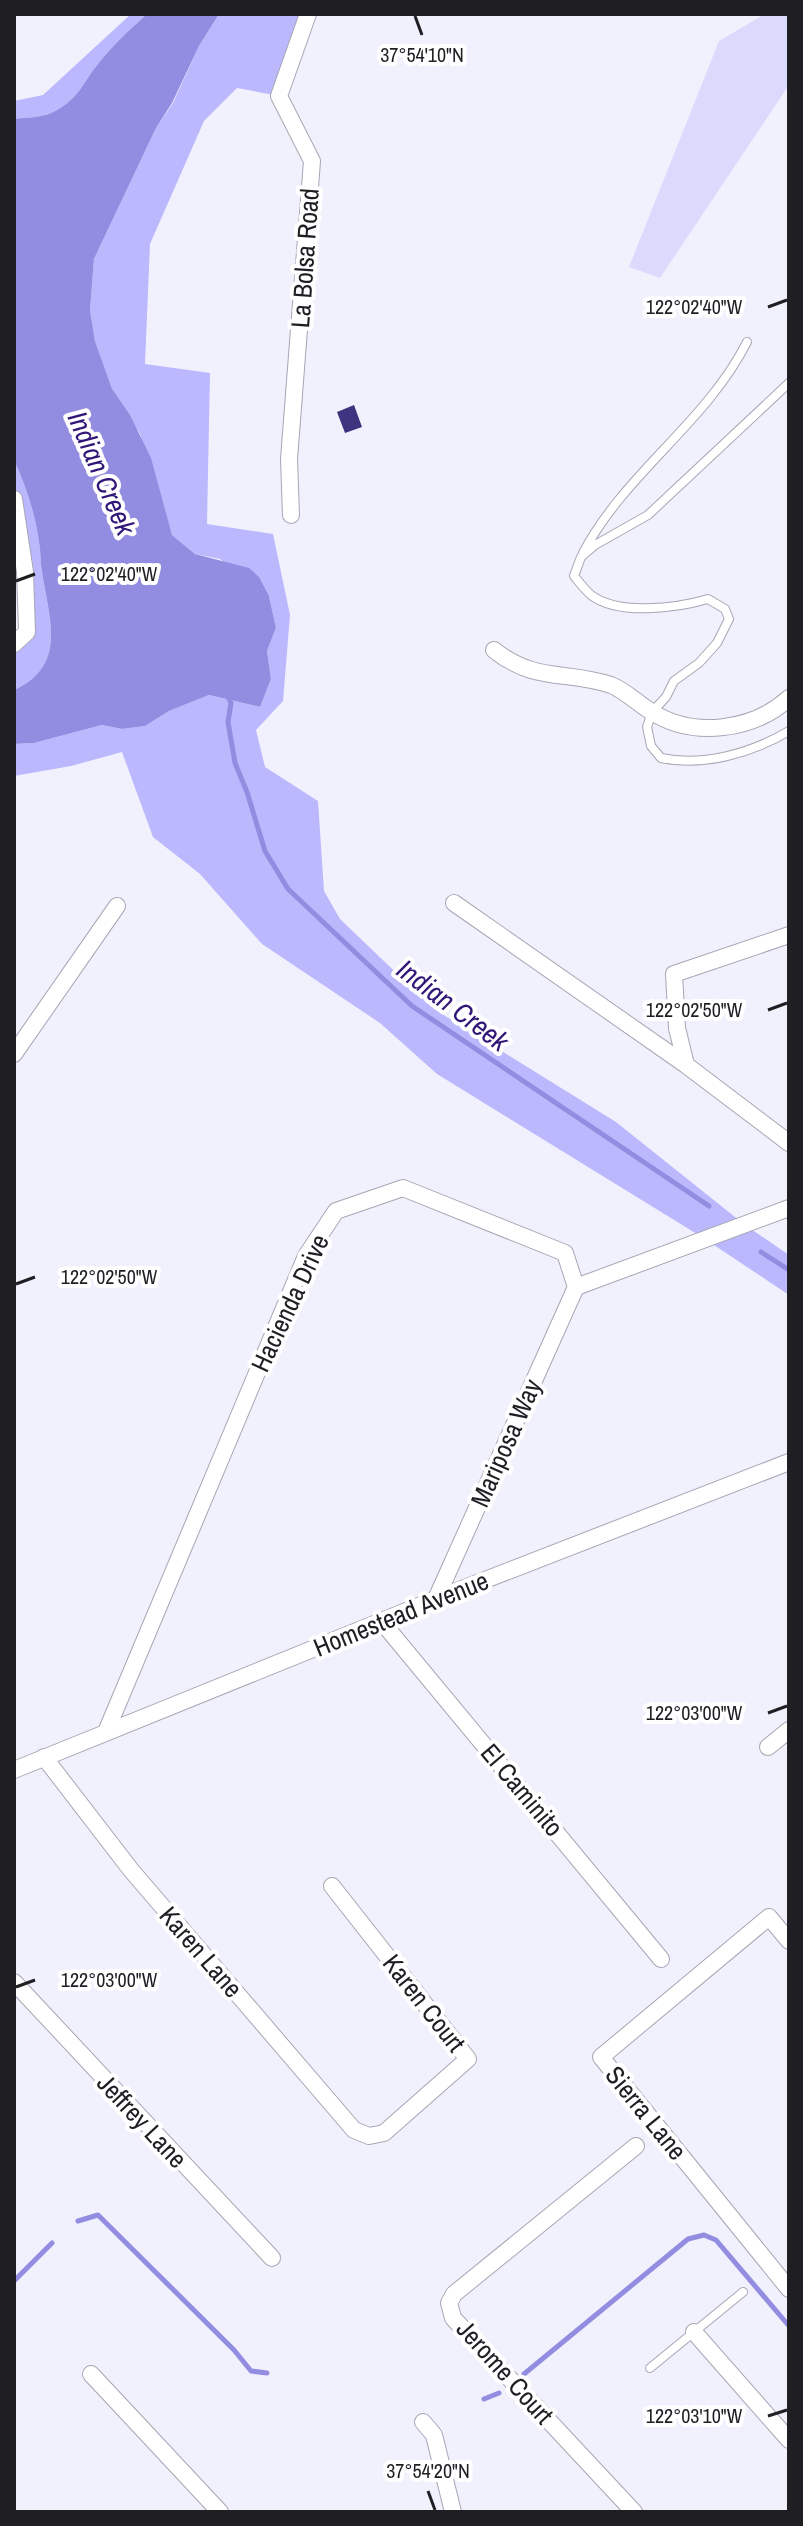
<svg xmlns="http://www.w3.org/2000/svg" width="803" height="2526" viewBox="0 0 803 2526" font-family="'Archivo Narrow',sans-serif">
<rect width="100%" height="100%" fill="#f1f1fd"/>
<path fill="#dbdafd" d="M765 14H789V85L660 278 629 267 719 41Z"/>
<path fill="#bbb8fd" d="M131 14H147C129 30 113 45 98 64 83 82 80 97 57 110 45 118 28 117 14 119V101L43 95Z
M219 14H308L279 96 237 88 204 121 150 244 145 364 210 373 207 524 273 534 290 615 283 701 256 730 265 767 318 801 324 891 340 919 434 1009 616 1122 745 1225 789 1255V1295L705 1239 437 1074 380 1023 262 944 200 874 153 837 122 752 71 766 14 776V744L34 743 102 725 122 729 145 726 169 711 209 695 260 707 271 679 267 651 276 628 269 596 220 559 195 554 172 535 140 434 112 390 95 341 90 310 94 259 156 128 173 103 199 46Z
M14 460C26 486 35 513 39 542 41 552 40 562 42 572 49 618 68 666 14 690V644L27 632 14 499Z"/>
<path fill="#938de1" d="M147 14H219L199 46 172 103 156 128 94 259 90 310 95 341 112 389 130 415 151 458 172 535 195 554 249 568 259 577 269 596 276 628 267 651 271 679 260 707 209 695 169 711 145 726 122 729 102 725 34 743 14 744V690C68 666 49 618 42 572 40 562 41 552 39 542 35 513 26 486 14 460V119C28 117 45 118 57 110 80 97 83 82 98 64 113 45 129 30 147 14Z"/>
<g fill="none" stroke-linecap="round" stroke-linejoin="round">
<path stroke="#938de1" stroke-width="5" d="M228 697 231 703 228 722 235 763 247 792 265 851 288 889 412 1006 709 1206
M761 1252 789 1270
M78 2221 98 2215 234 2350 251 2371 267 2373
M14 2281 52 2243
M524 2374 688 2239 704 2235 716 2240 789 2326
M484 2399 499 2393"/>
</g>
<path fill="#3e337e" d="M354 405 362 427 345 433 337 412Z"/>
<g fill="none" stroke-linecap="round" stroke-linejoin="round">
<g stroke="#a6a6b5" stroke-width="10">
<path id="lane" d="M789 383 648 515 595 545 581 557 574 576C579 582 585 590 591 595 618 616 677 608 708 599L725 609 729 619 717 643 699 663 674 681 666 697 652 712 647 727 651 746 661 758C703 767 752 753 789 731
M583 553C625 473 706 423 747 342
M650 2368 743 2292"/>
</g>
<g stroke="#a6a6b5" stroke-width="18">
<path id="street" d="M14 499 25 572 27 632 14 644
M291 515 289 459 312 161 279 96 308 14
M494 650C535 683 567 670 611 685 626 691 638 704 652 712 694 739 754 730 789 698
M454 903 686 1065 789 1143
M14 1054 117 906
M686 1065 677 1028 674 974 789 935
M436 1599 576 1287
M382 1622 661 1959
M106 1732 306 1256 336 1211 403 1188 565 1253 576 1287 789 1208
M768 1747 789 1730
M44 1757 131 1870 354 2130 369 2136 384 2133 468 2059 332 1886
M14 1770 436 1599 789 1462
M789 1941 769 1917 601 2057 789 2289
M14 1982 272 2258
M694 2332 789 2440
M91 2374 220 2512
M423 2422 434 2435 453 2512
M634 2512 453 2318 449 2303 454 2294 636 2146"/>
</g>
<use href="#lane" stroke="#fff" stroke-width="8"/>
<use href="#street" stroke="#fff" stroke-width="16"/>
</g>
<path fill="none" stroke="#1e1e23" stroke-width="3" d="M415 16 422 35M768 307 787 300M16 581 35 574M768 1010 787 1003M16 1284 35 1277M768 1713 787 1706M16 1987 35 1980M768 2416 787 2410M428 2491 435 2510"/>
<g text-anchor="middle" stroke-width="8" stroke-linejoin="round" paint-order="stroke">
<g font-size="26" fill="#1e1e23" stroke="#fff">
<text transform="translate(305 258) rotate(-86)" y="9">La Bolsa Road</text>
<text transform="translate(290 1303) rotate(-65)" y="9">Hacienda Drive</text>
<text transform="translate(506 1443) rotate(-66)" y="9">Mariposa Way</text>
<text transform="translate(401 1614) rotate(-22)" y="9">Homestead Avenue</text>
<text transform="translate(522 1790) rotate(50)" y="9">El Caminito</text>
<text transform="translate(201 1952) rotate(49)" y="9">Karen Lane</text>
<text transform="translate(424 2003) rotate(52)" y="9">Karen Court</text>
<text transform="translate(646 2113) rotate(51)" y="9">Sierra Lane</text>
<text transform="translate(142 2121) rotate(47)" y="9">Jeffrey Lane</text>
<text transform="translate(505 2372) rotate(48)" y="9">Jerome Court</text>
</g>
<g font-size="28" font-style="italic" fill="#301677" stroke="#fff">
<text transform="translate(102 473) rotate(67)" y="10">Indian Creek</text>
<text transform="translate(453 1005) rotate(37)" y="10">Indian Creek</text>
</g>
</g>
<g font-size="20" text-anchor="middle" fill="#1e1e23" stroke="#fff" stroke-width="8" stroke-linejoin="round" paint-order="stroke">
<text x="422" y="62">37°54'10"N</text>
<text x="694" y="314">122°02'40"W</text>
<text x="109" y="581">122°02'40"W</text>
<text x="694" y="1017">122°02'50"W</text>
<text x="109" y="1284">122°02'50"W</text>
<text x="694" y="1720">122°03'00"W</text>
<text x="109" y="1987">122°03'00"W</text>
<text x="694" y="2423">122°03'10"W</text>
<text x="428" y="2478">37°54'20"N</text>
</g>
<rect width="803" height="2526" fill="none" stroke="#1e1e23" stroke-width="32"/>
</svg>
